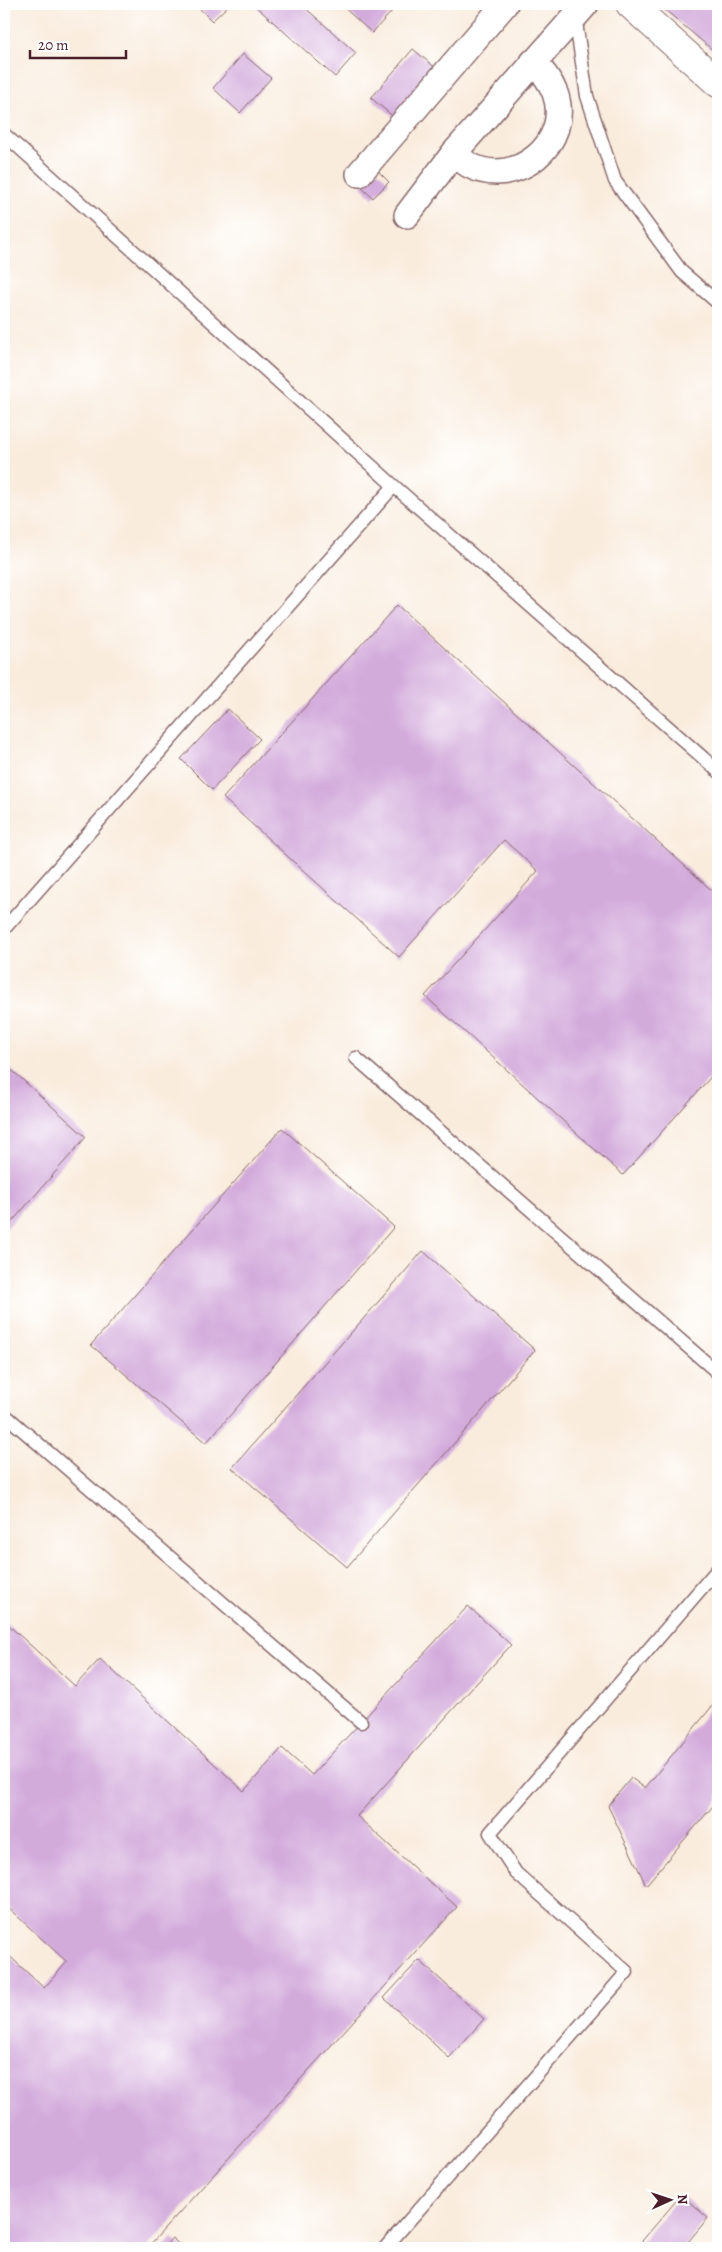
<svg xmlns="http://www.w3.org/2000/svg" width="722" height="2252" viewBox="0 0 722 2252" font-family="Alegreya,serif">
<rect width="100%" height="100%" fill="#fff"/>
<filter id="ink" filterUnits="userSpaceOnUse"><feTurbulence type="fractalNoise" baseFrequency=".02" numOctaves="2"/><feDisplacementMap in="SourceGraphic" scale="10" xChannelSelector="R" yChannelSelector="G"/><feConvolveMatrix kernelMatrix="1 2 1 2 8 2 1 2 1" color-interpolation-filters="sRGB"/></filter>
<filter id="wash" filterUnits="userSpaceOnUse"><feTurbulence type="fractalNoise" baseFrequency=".0096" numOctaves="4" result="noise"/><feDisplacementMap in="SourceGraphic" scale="20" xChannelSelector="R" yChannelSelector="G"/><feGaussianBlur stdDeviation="1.12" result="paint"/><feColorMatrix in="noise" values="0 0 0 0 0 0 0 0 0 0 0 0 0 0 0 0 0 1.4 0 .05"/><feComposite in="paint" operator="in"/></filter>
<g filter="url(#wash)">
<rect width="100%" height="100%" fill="#f9ecdd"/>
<g id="blocks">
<path fill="#d3abdb" d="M195 4H230L212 21Z
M253 4H301L356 53 335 77Z
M340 4H388L394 9 372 33Z
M658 4H718V49L715 52Z
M413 49 438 70 396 119 371 98Z
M243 54 271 78 240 113 213 88Z
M377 170 389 182 373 198 361 187Z
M397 605 718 896V1069L623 1175 425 996 538 871 504 840 399 957 223 798Z
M228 709 260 739 212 790 181 759Z
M4 1063 86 1137 4 1231Z
M282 1128 394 1227 206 1443 91 1345Z
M423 1251 535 1350 347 1567 232 1468Z
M468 1606 511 1645 357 1816 457 1907 147 2248H4V1951L44 1988 67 1962 4 1904V1621L75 1686 100 1659 244 1791 282 1748 312 1775Z
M718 1699V1800L646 1885 608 1806 631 1778 645 1788Z
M419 1960 484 2019 449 2058 384 1998Z
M681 2195 708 2218 683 2248H636Z
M172 2238 183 2248H163Z"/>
</g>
</g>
<g filter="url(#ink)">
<use href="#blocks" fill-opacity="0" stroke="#876769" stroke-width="1"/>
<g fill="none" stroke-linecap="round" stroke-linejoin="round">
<g stroke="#876769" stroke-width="15">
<path id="service" d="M575 16 587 96 615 181 682 272 718 303
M4 134 394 486 718 771
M4 929 394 486
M356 1058 718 1373
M4 1414 361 1722
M385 2248 627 1972 516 1873 490 1833 718 1569"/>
</g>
<g stroke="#876769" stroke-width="28">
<path id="minor" d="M454 153C459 157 464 162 469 165 515 190 573 143 555 93 550 80 543 72 533 62
M359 174 505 4
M407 215 454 153 586 4"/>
</g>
<g stroke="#876769" stroke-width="30">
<path id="secondary" d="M630 4 718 83"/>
</g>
<use href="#service" stroke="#fff" stroke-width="12"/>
<use href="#minor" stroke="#fff" stroke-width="25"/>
<use href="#secondary" stroke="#fff" stroke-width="28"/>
</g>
</g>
<rect width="722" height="2252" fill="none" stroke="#fff" stroke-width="20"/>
<g transform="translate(670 2200) rotate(87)" stroke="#ffffff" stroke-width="4" paint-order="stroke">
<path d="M0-4L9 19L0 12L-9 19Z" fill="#4a1f2b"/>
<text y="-8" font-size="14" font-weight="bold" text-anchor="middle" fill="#4a1f2b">N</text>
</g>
<path d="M30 50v8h96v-8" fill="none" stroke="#4a1f2b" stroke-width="2.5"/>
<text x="38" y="50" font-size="15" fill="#4a1f2b" stroke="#ffffff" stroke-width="4" paint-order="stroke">20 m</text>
</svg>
